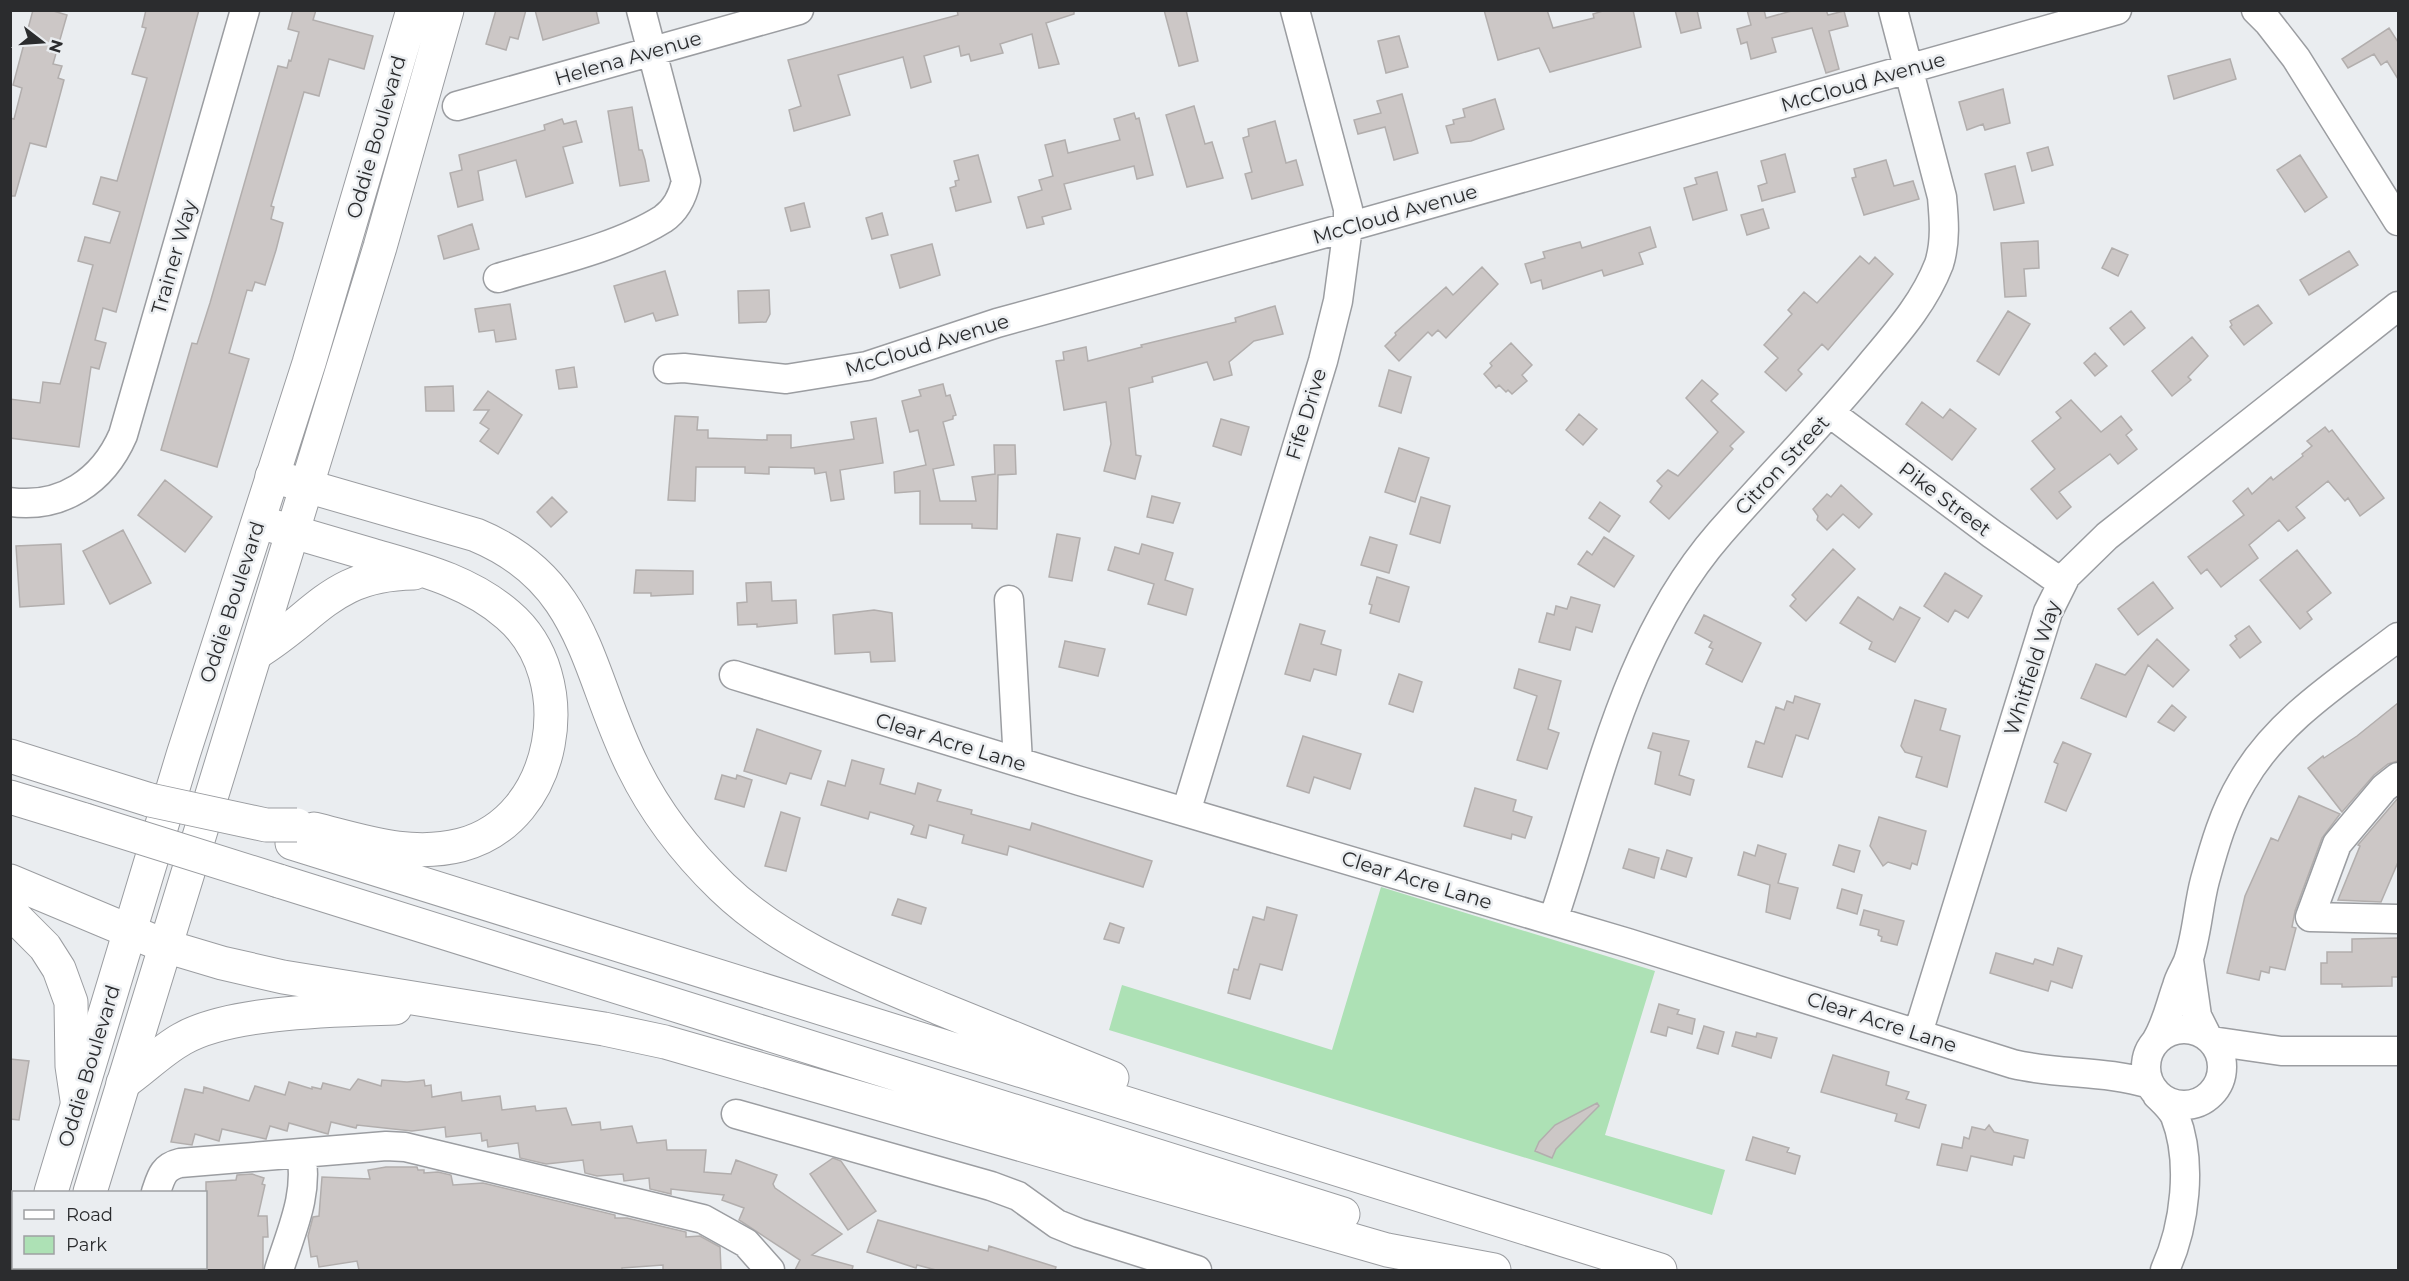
<svg xmlns="http://www.w3.org/2000/svg" width="2409" height="1281" viewBox="0 0 2409 1281" font-family="Montserrat,sans-serif">
<rect width="100%" height="100%" fill="#eaedf0"/>
<path fill="#ade1b5" d="M1381 887 1655 971 1605 1135 1725 1170 1712 1215 1109 1030 1122 985 1332 1050Z"/>
<path fill="#ccc7c6" stroke="#b2aead" stroke-width="1.5" d="M33 10H50L67 15 53 64 62 66 58 78 64 80 46 147 30 143 15 196H10V118L14 119 22 88 13 85Z
M146 10H199L116 312 103 308 95 340 106 343 99 369 91 367 79 447 10 438V399L40 403 43 382 60 384 93 265 78 261 85 237 110 243 120 212 93 204 101 177 117 181 147 78 132 74 146 28 142 27Z
M293 10H316L313 20 373 36 364 69 329 59 319 96 304 92 271 206 274 207 271 219 283 223 276 250 265 285 255 282 252 291 247 290 229 353 249 359 217 467 161 450 192 343 197 344 210 303 278 66 287 68 289 60 291 61 299 32 288 29Z
M496 10H526L518 39 510 37 506 50 486 44Z
M535 10H596L599 23 543 40Z
M957 10H1074V14L1046 23 1059 64 1039 68 1032 34 1000 44 1003 53 971 61 969 54 961 56 959 46 924 56 931 82 911 88 903 57 838 75 850 115 794 131 789 110 801 106 788 60 958 15Z
M1164 10H1186L1198 61 1179 66Z
M1484 10H1547L1553 28 1594 18 1593 14 1606 10H1633L1641 47 1550 72 1539 48 1498 60Z
M1675 10H1697L1701 28 1681 33Z
M1747 10H1764L1766 18 1795 10H1826L1828 15 1844 11 1848 26 1829 31 1839 69 1826 73 1812 28 1772 38 1776 52 1751 59 1747 42 1741 44 1737 29 1751 25Z
M2389 28 2398 42V79L2387 61 2381 65 2374 54 2348 68 2342 59Z
M1399 36 1408 67 1386 73 1378 41Z
M2230 59 2236 79 2174 99 2168 76Z
M2003 89 2010 123 1985 130 1983 124 1967 130 1959 102Z
M1402 94 1418 153 1394 160 1385 127 1358 134 1354 120 1381 113 1377 101Z
M1495 99 1504 129 1471 141 1451 143 1446 126 1454 124 1453 120 1465 117 1463 109Z
M1194 106 1205 144 1212 142 1223 178 1187 187 1166 115Z
M632 107 639 150H642L645 160 649 181 620 186 608 111Z
M1134 113 1136 119 1139 118 1153 175 1137 179 1134 166 1064 184 1071 209 1042 217 1044 224 1027 228 1018 197 1042 190 1039 180 1053 176 1045 145 1065 140 1068 153 1120 140 1114 119Z
M562 119 564 124 576 121 582 142 563 147 573 183 526 197 516 160 478 171 483 200 458 207 450 173 462 170 459 155 545 130 544 125Z
M1275 121 1286 163 1296 160 1303 185 1252 199 1245 174 1252 172 1243 138 1249 136 1248 129Z
M2048 147 2053 165 2032 171 2027 153Z
M1785 154 1795 192 1762 201 1758 186 1767 183 1761 161Z
M978 155 991 202 956 211 950 188 956 186 955 181 959 180 954 161Z
M2300 155 2327 197 2305 212 2277 170Z
M1886 160 1894 186 1913 181 1919 199 1864 215 1852 178 1856 177 1854 169Z
M2015 166 2024 203 1994 210 1985 174Z
M1717 172 1727 210 1693 220 1684 188 1697 184 1695 178Z
M804 203 810 227 791 231 785 208Z
M1763 209 1769 228 1747 235 1741 215Z
M882 213 888 235 872 239 866 218Z
M472 224 479 249 444 259 438 236Z
M1650 227 1656 247 1639 253 1643 264 1604 276 1602 270 1543 289 1541 280 1531 283 1525 264 1545 258 1543 252 1580 242 1582 248Z
M2038 241 2039 268 2024 269 2026 296 2005 297 2001 243Z
M932 244 940 275 900 288 891 255Z
M2112 248 2128 255 2118 276 2102 268Z
M2349 251 2358 265 2309 295 2300 280Z
M1860 256 1869 264 1875 257 1893 274 1828 350 1822 344 1798 370 1802 374 1786 391 1765 372 1778 358 1764 345 1792 314 1788 310 1804 292 1817 303Z
M1482 267 1498 284 1446 338 1438 330 1432 336 1428 332 1399 361 1385 346 1396 335 1395 333 1446 287 1453 295Z
M665 271 678 315 656 321 653 313 625 322 614 286Z
M769 290 770 314 766 322 739 323 738 291Z
M510 304 516 339 496 342 494 330 479 332 475 309Z
M2258 305 2272 323 2244 345 2230 327 2232 325 2230 321Z
M1275 306 1283 334 1254 341 1229 362 1232 375 1214 380 1207 362 1152 377 1153 382 1129 388 1136 455 1141 456 1135 479 1104 471 1111 444 1106 402 1064 410 1056 361 1064 360 1063 352 1086 347 1088 361 1142 347 1141 345 1236 322 1235 318Z
M2008 311 2030 324 1999 375 1977 361Z
M2131 311 2145 328 2124 345 2110 328Z
M2192 337 2208 356 2188 377 2191 380 2172 396 2152 371Z
M1511 343 1532 365 1522 375 1527 381 1512 394 1508 390 1506 392 1499 385 1496 388 1484 374 1492 366 1490 363Z
M2095 353 2107 366 2095 376 2084 363Z
M574 367 577 387 559 389 556 370Z
M1389 370 1411 377 1401 413 1379 406Z
M1702 380 1718 394 1711 401 1744 432 1730 446 1733 449 1669 519 1650 502 1662 486 1657 481 1668 470 1678 476 1718 432 1686 398Z
M943 384 946 396 950 395 956 415 953 416V419L943 422 954 465 933 469 940 501H976L972 477 995 474 994 445H1015L1016 474 998 475 997 529 972 528V524H920V491L895 493 894 472 926 465 918 430 910 432 902 401 921 396 919 390Z
M453 386 454 411H426L425 387Z
M488 391 522 415 498 454 480 441 489 429 480 423 489 410H474Z
M2071 400 2101 432 2121 416 2132 430 2126 435 2137 449 2118 464 2110 454 2059 492 2071 507 2057 519 2031 489 2055 469 2032 441 2061 418 2056 412Z
M1922 402 1943 418 1950 409 1976 429 1952 460 1906 424Z
M1579 414 1597 429 1583 445 1566 430Z
M675 416 698 417 697 430H708V438L767 440V435H791V448L854 439 851 422 876 418 883 463 840 470 844 499 831 501 826 472 815 474 814 468 769 467V474L745 473V467H696L695 501 668 500Z
M1221 419 1249 427 1241 455 1213 446Z
M2325 427 2329 432 2332 430 2384 498 2360 516 2348 498 2345 501 2328 481 2296 507 2305 518 2288 531 2279 520 2249 545 2258 558 2221 587 2207 569 2201 574 2188 557 2244 515 2233 501 2248 488 2252 494 2271 477 2273 480 2303 456 2302 454 2312 446 2307 441Z
M1399 448 1429 458 1415 502 1385 492Z
M165 480 212 517 185 552 138 515Z
M1841 485 1872 514 1859 528 1843 514 1827 530 1817 520 1818 516 1813 509 1827 494 1831 497Z
M1152 496 1180 503 1173 523 1147 517Z
M552 497 567 512 551 527 537 512Z
M1421 497 1450 506 1440 543 1410 534Z
M1600 502 1620 516 1609 532 1589 518Z
M123 530 151 583 110 604 83 551Z
M1057 534 1080 538 1072 581 1049 577Z
M1370 537 1397 545 1389 573 1361 565Z
M1604 537 1634 556 1614 587 1578 564 1587 551 1592 555Z
M61 544 64 604 20 607 16 546Z
M1142 544 1173 553 1165 580 1193 589 1186 615 1148 604 1154 584 1108 570 1115 547 1139 554Z
M1833 549 1855 569 1806 621 1790 606 1796 599 1792 595Z
M2297 550 2331 593 2307 612 2312 619 2300 629 2260 580Z
M636 570 693 571V594L651 596V593H634Z
M1945 573 1982 596 1968 618 1955 610 1948 622 1924 606Z
M1377 577 1409 587 1399 622 1370 613 1372 605 1369 604Z
M771 582 772 601 796 600 797 623 757 627V624L738 625 737 603 747 602 746 583Z
M2153 582 2173 608 2138 635 2118 609Z
M1571 597 1600 605 1592 632 1576 627 1570 650 1539 642 1547 613 1554 615 1556 606 1567 609Z
M1858 597 1893 620 1900 607 1920 618 1895 662 1869 649 1872 642 1840 623Z
M874 610 892 613 895 661 871 662 870 652 835 654 833 615Z
M1704 615 1761 643 1742 682 1706 664 1713 649 1709 647 1712 642 1695 633Z
M1300 624 1325 631 1321 644 1341 650 1336 675 1314 669 1310 681 1285 674Z
M2249 626 2261 642 2240 658 2230 645 2237 639 2235 636Z
M2157 639 2189 670 2173 687 2148 665 2126 717 2081 698 2096 664 2125 675Z
M1065 641 1105 649 1098 676 1059 667Z
M1519 669 1561 681 1548 729 1559 733 1547 769 1517 760 1537 696 1514 688Z
M1399 674 1422 682 1413 712 1389 704Z
M1795 696 1820 704 1808 739 1796 735 1782 777 1748 767 1756 741 1764 744 1776 707 1784 710 1787 701 1793 703Z
M1915 700 1946 709 1940 730 1960 736 1947 787 1916 777 1922 757 1905 752 1901 746Z
M2398 703V761L2388 764 2374 775 2342 812 2308 768 2323 756 2324 758 2357 736Z
M2172 705 2186 717 2174 731 2158 722Z
M757 729 821 751 811 779 790 773 786 784 744 771Z
M1653 733 1689 741 1679 775 1694 780 1690 795 1655 784 1661 752 1648 748Z
M1303 736 1361 754 1350 789 1314 777 1309 793 1287 786Z
M2063 742 2091 754 2066 811 2045 802 2058 764 2054 762Z
M852 760 884 769 880 784 915 794 918 783 941 790 937 801 972 810 971 814 1030 830 1032 823 1152 861 1143 887 1009 846 1007 855 962 843 964 835 929 825 926 838 911 834 914 826 911 824 870 812 868 819 821 805 828 781 845 786Z
M722 775 736 779 737 775 752 780 744 807 715 799Z
M1475 788 1516 800 1513 811 1532 817 1525 838 1512 834 1511 839 1464 826Z
M2299 796 2340 814 2322 838 2295 911 2292 927 2296 928 2285 970 2270 967 2269 973 2261 971 2259 980 2227 973 2245 896 2271 838 2278 841Z
M2398 798V862L2381 902 2338 900 2360 846 2358 845Z
M781 812 800 818 786 871 765 866Z
M1879 817 1926 831 1917 865 1912 863 1910 869 1888 862 1883 866 1870 846Z
M1758 845 1786 854 1778 883 1798 888 1790 919 1766 912 1770 885 1738 875 1744 852 1755 856Z
M1839 845 1860 851 1854 872 1833 865Z
M1629 849 1659 858 1654 878 1623 868Z
M1667 850 1692 858 1686 877 1661 869Z
M1842 889 1862 895 1857 914 1837 908Z
M898 899 926 908 921 924 892 915Z
M1267 907 1297 915 1282 970 1260 964 1250 999 1228 993 1233 972 1234 969 1238 970 1253 917 1264 920Z
M1864 910 1904 921 1897 945 1881 941 1882 937 1878 935 1879 930 1860 925Z
M1110 923 1124 928 1119 943 1104 939Z
M2398 938V977H2392V986L2342 987V984H2321V963H2327V952H2352V939Z
M2058 948 2082 956 2072 988 2051 981 2048 991 1990 973 1996 953 2033 964 2035 959 2053 965Z
M1659 1004 1679 1010 1677 1014 1695 1019 1692 1034 1668 1027 1666 1036 1651 1032Z
M1704 1026 1724 1032 1718 1054 1697 1048Z
M1736 1032 1756 1037 1757 1033 1777 1038 1771 1058 1732 1046Z
M1833 1055 1889 1072 1886 1085 1909 1092 1906 1099 1926 1105 1919 1128 1895 1121 1897 1114 1821 1092Z
M10 1059 29 1061 19 1120 10 1119Z
M358 1079 381 1086 382 1080 407 1082 424 1080 425 1086 431 1085 432 1097 461 1092 462 1101 500 1096 502 1110 535 1106 536 1111 566 1108 572 1125 600 1122 601 1130 632 1126 637 1143 666 1140 667 1150H706L704 1172 731 1174 736 1160 777 1175 773 1184 775 1188 842 1234 812 1255 853 1266 852 1270H795L800 1260 739 1220 744 1208 722 1200 724 1195 671 1189V1194L650 1189 649 1178 624 1181 623 1174 597 1176 585 1173 583 1160 546 1164 520 1158 518 1143 488 1147 487 1140 482 1141 481 1133 446 1137 445 1127 412 1131 357 1125 356 1128 331 1122 328 1134 289 1123 287 1131 270 1126 266 1139 222 1129 219 1141 195 1134 192 1145 171 1142 185 1089 203 1093 204 1087 249 1101 255 1086 285 1095 289 1082 312 1089V1087L321 1089 323 1083 350 1090Z
M1597 1103 1599 1106 1556 1149 1552 1158 1535 1151 1539 1142 1555 1125Z
M1989 1125 1994 1132 2028 1140 2024 1158 2014 1156 2012 1165 1971 1156 1967 1171 1937 1165 1942 1144 1962 1148 1964 1137 1969 1139 1972 1127 1985 1130Z
M1753 1137 1789 1148 1787 1152 1800 1156 1795 1174 1746 1160Z
M833 1158 841 1161 876 1211 848 1230 810 1174Z
M386 1167H417L418 1170H424V1173L438 1172 451 1175 453 1185 483 1183 615 1215V1218H627L686 1232V1237L700 1236 720 1247 721 1270H663V1265L622 1268V1270H359L357 1261 319 1267 317 1256 311 1257 308 1236 313 1217 319 1216 322 1177 370 1179 368 1170Z
M252 1174 264 1178 262 1184 265 1185 258 1216H267L268 1237H263V1270H206V1182L236 1180 237 1175Z
M878 1220 988 1251 989 1246 1056 1267 1055 1270H936L917 1265 916 1268 867 1252Z"/>
<g fill="none" stroke-linecap="round" stroke-linejoin="round">
<g stroke="#9b9da1" stroke-width="31">
<path id="minor" d="M2256 10 2268 22 2296 58 2398 221
M457 106 799 10
M498 278C548 263 619 247 663 219 676 210 683 195 686 181L641 10
M668 369 684 368 786 379 867 366 997 323 1348 227 2117 10
M1830 413 1992 534 2062 583
M10 502C62 509 103 481 123 435L245 10
M1009 600 1018 762
M734 675 1080 781 1628 943 2013 1064C2059 1075 2105 1070 2150 1084
M2398 777 2384 788 2337 844 2310 917 2398 919
M1186 812 1323 361 1338 301 1348 227V209L1295 10
M1553 920C1598 787 1625 642 1720 533 1770 476 1823 423 1871 364 1897 333 1924 303 1939 264 1946 242 1944 219 1942 197L1893 10
M2189 960 2197 1016 2207 1036
M2146 1067a38 38 0 1 1 76 0a38 38 0 1 1-76 0Z
M1918 1033 2048 612 2066 576 2107 536 2398 306
M2156 1041C2167 1023 2170 1005 2177 986 2179 977 2185 969 2188 961 2197 936 2198 906 2205 880 2214 847 2224 812 2242 782 2277 720 2343 679 2398 637
M2212 1041 2281 1051H2398
M2157 1095C2163 1101 2171 1108 2175 1116 2193 1162 2185 1226 2165 1270
M736 1114 991 1186 1018 1196 1057 1224 1079 1233 1197 1270
M156 1192C161 1177 163 1167 180 1163L386 1146 405 1147 703 1219 746 1243 770 1270
M132 1270 133 1268
M279 1270C291 1231 309 1195 301 1153"/>
</g>
<g stroke="#9b9da1" stroke-width="35">
<path id="major" d="M51 1192 183 755 309 363 413 10
M90 1192 380 247 447 10
M31 1270 32 1268
M67 1270 68 1268"/>
</g>
<g stroke="#9b9da1" stroke-width="35">
<path id="highway" d="M272 476 476 535C587 581 586 673 633 767 655 812 686 852 722 887 783 946 862 976 939 1008 997 1031 1054 1055 1112 1078
M259 522C296 533 334 544 372 555 420 569 469 581 508 615 581 677 558 820 461 845 410 858 363 841 314 829
M256 653C318 615 332 574 414 573
M10 756 150 800
M10 797 85 820
M292 843 1660 1270
M10 881 165 946 222 963 283 977 604 1029 665 1042 1387 1250 1494 1270
M279 881 1343 1214
M10 912 45 947 59 969 71 1002 72 1066 77 1100
M123 1083C142 1070 162 1050 182 1039 230 1011 338 1010 395 1008"/>
</g>
<use href="#minor" stroke="#fff" stroke-width="28"/>
<use href="#major" stroke="#fff" stroke-width="33"/>
<use href="#highway" stroke="#fff" stroke-width="33"/>
<g stroke="#9b9da1" stroke-width="35" stroke-linecap="butt">
<path id="highway-bridge" d="M150 800 266 825H297
M85 820 279 881"/>
</g>
<use href="#highway-bridge" stroke="#fff" stroke-width="33"/>
</g>
<g text-anchor="middle" stroke-width="5" stroke-linejoin="round" paint-order="stroke">
<g font-size="20" fill="#2b2c2e" stroke="#eaedf0">
<text transform="translate(628 58) rotate(-16)" y="7">Helena Avenue</text>
<text transform="translate(1863 82) rotate(-16)" y="7">McCloud Avenue</text>
<text transform="translate(376 137) rotate(-74)" y="7">Oddie Boulevard</text>
<text transform="translate(1395 214) rotate(-16)" y="7">McCloud Avenue</text>
<text transform="translate(174 257) rotate(-74)" y="7">Trainer Way</text>
<text transform="translate(927 345) rotate(-17)" y="7">McCloud Avenue</text>
<text transform="translate(1306 414) rotate(-73)" y="7">Fife Drive</text>
<text transform="translate(1782 465) rotate(-47)" y="7">Citron Street</text>
<text transform="translate(1945 499) rotate(37)" y="7">Pike Street</text>
<text transform="translate(232 602) rotate(-72)" y="7">Oddie Boulevard</text>
<text transform="translate(2032 668) rotate(-72)" y="7">Whitfield Way</text>
<text transform="translate(951 742) rotate(17)" y="7">Clear Acre Lane</text>
<text transform="translate(1417 880) rotate(17)" y="7">Clear Acre Lane</text>
<text transform="translate(1882 1022) rotate(18)" y="7">Clear Acre Lane</text>
<text transform="translate(89 1066) rotate(-73)" y="7">Oddie Boulevard</text>
</g>
</g>
<rect width="2409" height="1281" fill="none" stroke="#2b2c2e" stroke-width="24"/>
<rect x="12" y="1191" width="195" height="78" fill="#eaedf0" stroke="#9ea0a2" stroke-width="1.5"/>
<rect x="24" y="1210" width="30" height="9" fill="#ffffff" stroke="#9ea0a2" stroke-width="1.5"/>
<text x="66" y="1221" font-size="18" fill="#2b2c2e">Road</text>
<rect x="24" y="1236" width="30" height="18" fill="#ade1b5" stroke="#9ea0a2" stroke-width="1.5"/>
<text x="66" y="1251" font-size="18" fill="#2b2c2e">Park</text>
<g transform="translate(42 42) rotate(107)" stroke="#eaedf0" stroke-width="4.5" paint-order="stroke">
<path d="M0-4.5L10 22L0 15L-10 22Z" fill="#2b2c2e"/>
<text y="-9" font-size="16" font-weight="bold" text-anchor="middle" fill="#2b2c2e">N</text>
</g>
</svg>
